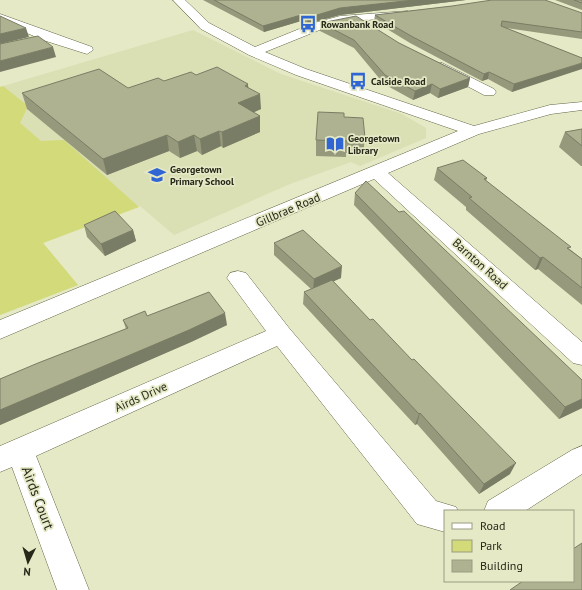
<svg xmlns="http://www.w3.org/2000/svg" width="582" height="590" viewBox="0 0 582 590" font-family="'PT Sans',sans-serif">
<rect width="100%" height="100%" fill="#e5e9c5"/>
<path fill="#dbdfb4" d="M193 30 281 74 402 114 426 128V138L360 166 351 162 290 184 174 235 140 206 43 243 78 285 0 315V87Z"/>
<path fill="#d3da79" d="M3 86 28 106 20 123 41 141 64 140 139 207 43 243 78 285 0 315V87Z"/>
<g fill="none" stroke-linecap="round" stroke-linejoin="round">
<g stroke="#636546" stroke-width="1">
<path id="minor" d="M173 0H185L209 23 255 47 314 23 340 16 408 11 410 13 404 16 341 23 322 29 265 52 306 69 474 126 550 105 582 102V110L551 114 479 134 388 173 582 342V365L573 363 374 179 0 339V320L458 131 296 75 249 55 201 29Z
M0 14 92 47 93 50 87 54 46 41 0 22Z
M442 63 494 89 496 92 494 95H484L437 70 435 67 437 64Z
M238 271 246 273 289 328 436 501 456 507 458 511H445V532L417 524 277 346 36 456 89 590H57L12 467 0 472V446L266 331 227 278 230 273Z
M582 446V474L525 511H484L488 501 572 450Z"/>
</g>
<use href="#minor" fill="#fff" fill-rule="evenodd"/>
</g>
<path fill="#96997c" d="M203 0H466L340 15 307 24 301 21 264 32Z
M555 0H582V10Z
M452 6 582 13V39L506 28 582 58 512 92 488 79 482 81 410 43 374 21 375 15Z
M321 23 399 43 470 78 468 87 438 98 430 93 413 100 384 84 354 48 320 31Z
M196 75 248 84V87L261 109 253 112 260 116V132L223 148 221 146 202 155 197 151 180 158 169 151 107 175 27 109 22 93 128 88Z
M344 117 365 138 363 154 346 153V157L316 156V140Z
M582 129V166H581L559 147 565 132Z
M437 168 487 178 486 181 582 259V305L538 269 535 270 466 210V207L434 180Z
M355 193 582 380V408L559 419 354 205Z
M84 225 133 230 136 241 105 256 87 237Z
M274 243 341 278 333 281 510 474 479 494 417 424 415 425 303 304 304 292 311 289 274 255Z
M147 316 227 325 191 342 0 425V379L126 329 123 320Z"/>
<path fill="#7a7d65" d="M414 0H466L340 15 307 24V18L340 8Z
M301 15V21L264 32 263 26Z
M26 28 29 37 0 44V34Z
M53 47 56 57 0 72V61Z
M582 63V69L512 92 514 84Z
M489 72 488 79 482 81 484 74Z
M470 78 468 87 438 98 440 89Z
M248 84 249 99 260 94 261 109 239 119 238 103 245 86Z
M432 84 430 93 413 100 415 91Z
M260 116V132L223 148 222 132Z
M219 131 221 146 202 155 200 139Z
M167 135 169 151 107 175 103 159Z
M194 135 197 151 180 158 178 142Z
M133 230 136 241 105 256 101 244Z
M543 257 538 269 535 270 540 258Z
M342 266 341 278 313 291 314 279Z
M225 313 227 325 191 342 0 425V410Z
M582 399V408L559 419 565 407Z
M420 413 417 424 415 425 419 414Z
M516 463 510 474 479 494 484 484Z"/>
<path fill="#afb290" stroke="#7a7d65" d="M214 0H414L340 8 307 18 301 15 263 26Z
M492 0H545L582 13V32L502 21 501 26 582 58V63L514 84 489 72 484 74 411 36 375 15 452 6Z
M574 0H582V3Z
M0 16 26 28 0 34Z
M356 16 399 43 470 78 440 89 432 84 415 91 385 75 354 40 321 23Z
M38 36 53 47 0 61V44Z
M217 67 248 84 245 86 260 94 238 103 260 116 222 132 219 131 200 139 194 135 178 142 167 135 103 159 22 93 99 69 128 88 158 78 164 81 191 72 196 75Z
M318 112 344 113V117L363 118 365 138 347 137V141L316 140Z
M582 129V146L565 132Z
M463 160 487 178 484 179 571 247 567 248 582 259V288L543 257 540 258 469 198 472 197 437 168Z
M366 181 399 212 404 211 582 380V399L565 407 355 193Z
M115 211 133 230 101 244 84 225Z
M303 230 342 266 314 279 274 243Z
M332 280 370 320 373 319 412 360 414 359 516 463 484 484 420 413 419 414 304 292Z
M209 292 225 313 189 330 0 410V379L38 363 128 328 123 320 145 311 147 316Z
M582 543V590H510L523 581H573V549Z"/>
<defs>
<g id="bus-bare" transform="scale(1.38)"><path d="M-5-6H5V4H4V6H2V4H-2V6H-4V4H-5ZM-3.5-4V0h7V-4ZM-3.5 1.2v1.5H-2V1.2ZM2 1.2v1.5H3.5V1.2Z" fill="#2f66d4" stroke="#e5e9c5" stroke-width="2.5" paint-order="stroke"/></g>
<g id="library-bare" transform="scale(1.38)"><path d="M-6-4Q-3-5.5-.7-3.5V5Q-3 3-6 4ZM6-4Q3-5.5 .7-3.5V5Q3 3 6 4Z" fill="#2f66d4" stroke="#e5e9c5" stroke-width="2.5" paint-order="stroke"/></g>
<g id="school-bare" transform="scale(1.38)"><path d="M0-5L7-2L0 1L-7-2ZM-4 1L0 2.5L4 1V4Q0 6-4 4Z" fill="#2f66d4" stroke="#e5e9c5" stroke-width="2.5" paint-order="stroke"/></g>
</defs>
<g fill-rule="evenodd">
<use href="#bus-bare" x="308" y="24"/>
<use href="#bus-bare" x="358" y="81"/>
<use href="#library-bare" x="335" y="144"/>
<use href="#school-bare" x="157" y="175"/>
</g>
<g text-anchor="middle" stroke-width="3.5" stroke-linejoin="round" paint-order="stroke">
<g font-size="10" font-weight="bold" fill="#27281a" stroke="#e5e9c5" text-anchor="start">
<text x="321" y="28">Rowanbank Road</text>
<text x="371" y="85">Calside Road</text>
<text x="348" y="142">Georgetown<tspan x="348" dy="12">Library</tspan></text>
<text x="170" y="173">Georgetown<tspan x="170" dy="12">Primary School</tspan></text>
</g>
<g font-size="12" fill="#27281a" stroke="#e5e9c5">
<text transform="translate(288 210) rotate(-23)" y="4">Gillbrae Road</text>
<text transform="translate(480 264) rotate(42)" y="4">Barnton Road</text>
<text transform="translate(141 397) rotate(-24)" y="4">Airds Drive</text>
</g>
<g font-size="14" fill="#27281a" stroke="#e5e9c5">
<text transform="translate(38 498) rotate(69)" y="5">Airds Court</text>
</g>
</g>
<rect x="444" y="510" width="130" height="72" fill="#e5e9c5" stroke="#999c81"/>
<rect x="452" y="523" width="20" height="6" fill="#ffffff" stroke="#999c81"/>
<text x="480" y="530" font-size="12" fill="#27281a">Road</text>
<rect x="452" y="540" width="20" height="12" fill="#d3da79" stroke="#999c81"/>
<text x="480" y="550" font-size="12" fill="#27281a">Park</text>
<rect x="452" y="560" width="20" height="12" fill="#afb290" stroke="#999c81"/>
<text x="480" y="570" font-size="12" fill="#27281a">Building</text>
<g transform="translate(28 562) rotate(185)" stroke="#e5e9c5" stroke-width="3" paint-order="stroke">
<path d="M0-3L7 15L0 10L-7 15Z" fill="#27281a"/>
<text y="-6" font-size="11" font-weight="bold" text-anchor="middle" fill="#27281a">N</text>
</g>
</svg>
